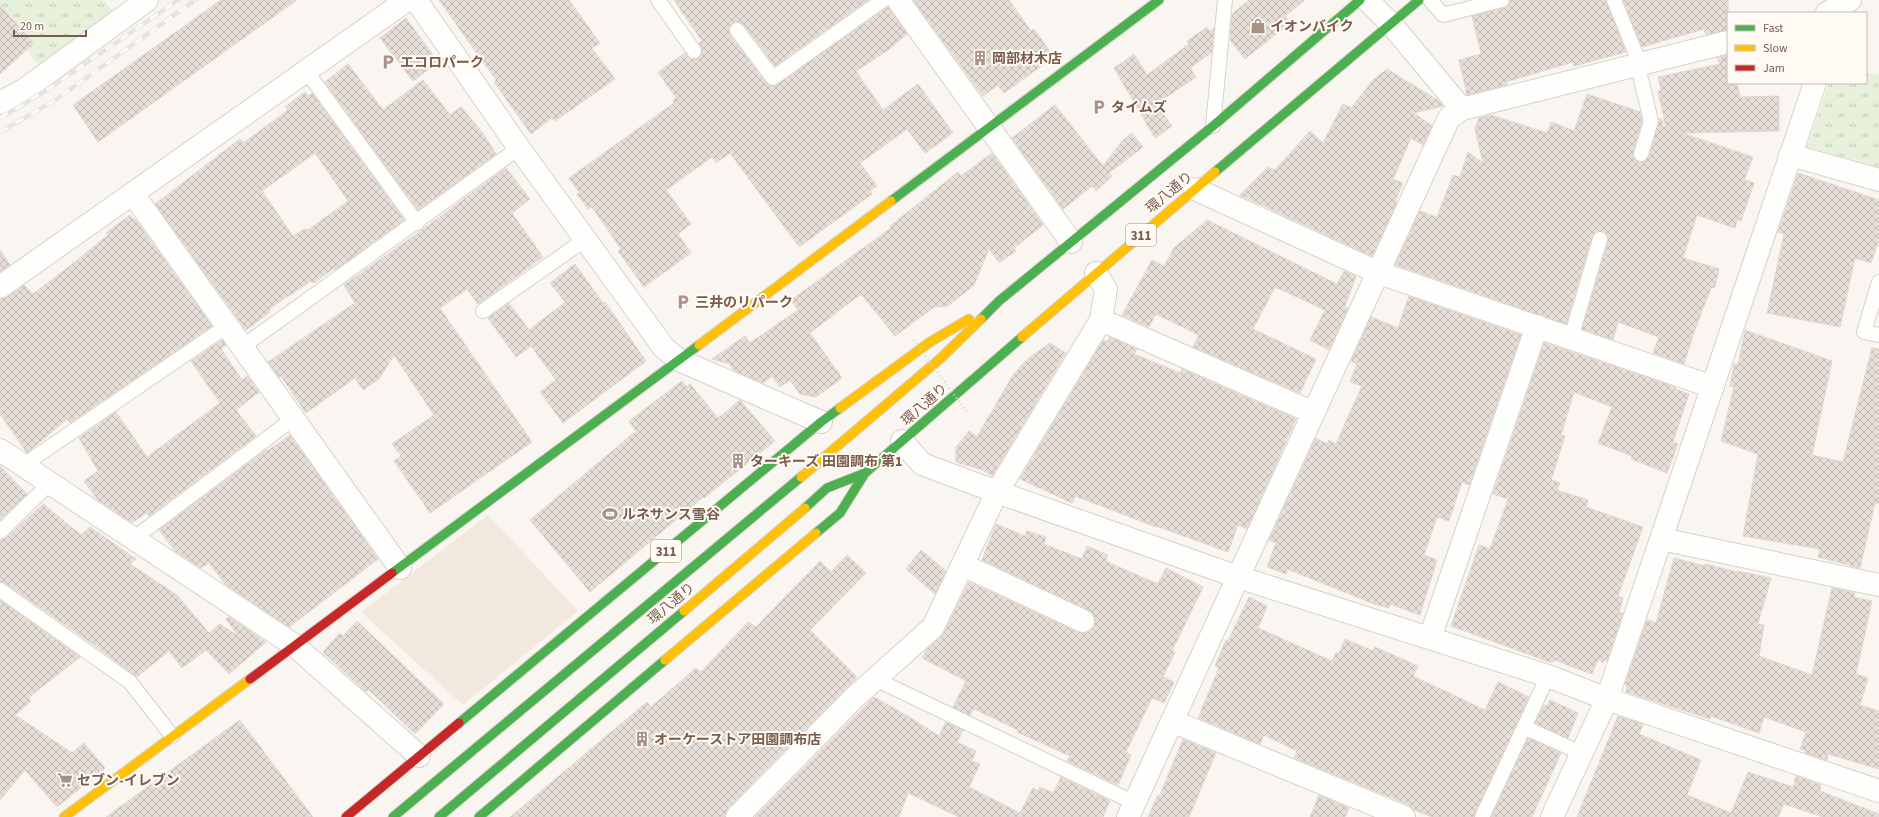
<svg xmlns="http://www.w3.org/2000/svg" width="1879" height="817" viewBox="0 0 1879 817" font-family="'Source Sans 3','Noto Sans JP',sans-serif">
<defs>
<pattern id="grass-tufts" width="24" height="20" patternUnits="userSpaceOnUse"><rect width="24" height="20" fill="#e7f0db"/><path d="M3 7l-1-3M5 7V3M7 7l1-3M15 17l-1-3M17 17v-4M19 17l1-3" fill="none" stroke="#c0c6b4"/></pattern>
<pattern id="building-cross-hatch" width="8" height="8" patternUnits="userSpaceOnUse"><rect width="8" height="8" fill="#e6ded7"/><path d="M0 0l8 8M0 8l8-8" fill="none" stroke="#bfb7b1"/></pattern>
</defs>
<rect width="100%" height="100%" fill="#f9f5f0"/>
<path fill="#f2e8de" d="M488 515 578 611 463 705 361 612Z"/>
<path fill="url(#grass-tufts)" d="M0 0H104L119 20 44 75 0 8Z
M1866 72 1879 75V167L1807 147 1829 83H1866Z"/>
<path fill="url(#building-cross-hatch)" stroke="#e2d8d2" fill-rule="evenodd" d="M221 0H297L98 142 73 105Z
M439 0H569L600 43 592 48 615 79 555 121 552 118 531 134 494 82 496 80Z
M674 0H868L775 66 744 25 736 22 732 23 729 31 730 35 766 83 773 86 888 7 907 34 888 50 856 71 883 110 918 84 953 133 925 153 907 129 860 163 877 186 870 191 872 194 799 247 730 153 716 163 712 157 666 190 691 224 678 234 691 253 644 287 618 251 621 249 592 207 588 209 577 194 579 192 569 178 674 103 673 101 676 98 658 72 685 53 690 59H695L699 58 702 51 699 43 702 41Z
M913 0H1009L1031 31 1034 29 1054 57 1004 93 998 85 983 96Z
M1249 0H1305L1285 16 1290 23 1245 59 1230 40 1232 14Z
M1510 0H1606L1626 52 1574 66 1573 62 1506 82 1507 85 1467 95 1459 60 1481 54 1472 16 1504 8 1508 6Z
M1623 0H1728V30L1706 35 1704 29 1642 47Z
M0 6 34 43 0 74Z
M406 18 438 62 413 81 380 38Z
M1207 27 1210 31 1214 28 1212 52 1190 68 1196 77 1156 104 1172 126 1155 138 1114 68 1134 54 1147 75 1189 44 1187 41Z
M1728 55V83H1737L1740 97 1779 96V131L1682 133 1753 157 1744 180 1754 183 1741 221 1738 219 1735 228 1697 215 1683 258 1719 269 1715 287 1711 288 1694 332 1684 364 1653 353 1659 337 1618 322 1613 340 1582 329 1608 241V237L1603 231H1598L1592 237 1566 324 1395 265 1420 211 1437 217 1453 175 1460 177 1468 152 1483 163 1475 129 1479 118 1491 115 1547 133 1551 122 1574 131 1587 94 1640 112 1642 121 1633 156 1635 160 1643 162 1649 156 1659 118 1663 120 1662 126 1666 127 1658 92 1661 90 1658 77 1720 64 1717 58Z
M348 64 383 110 423 80 450 115 461 107 482 132 496 154 418 210 325 82Z
M1387 69 1439 101 1443 106 1414 113 1432 126 1423 145 1411 138 1393 179 1403 183 1395 201 1397 202 1372 256 1240 195 1268 167 1275 170 1310 131 1323 143 1343 104 1351 108 1374 79Z
M305 92 308 96 312 93 404 220 335 270 334 268 314 283 311 281 269 309 270 312 246 330 155 204 240 139 243 143 288 110 285 107ZM315 153 348 201 308 230 304 229 293 236 262 191Z
M1055 105 1103 166 1123 140 1132 133 1143 147 1109 173 1112 176 1096 191 1092 186 1063 209 1012 138Z
M992 153 1043 225 1014 248 1016 251 999 263 989 249 974 285 948 306 934 307 895 336 861 294 810 333 842 378 816 397 800 394 790 380 780 387 772 376 763 383 734 371 730 364 712 359 745 336 750 343 798 310 791 300 891 228 890 226 958 172 961 176Z
M506 168 530 199 512 213 543 257 478 304 467 289 440 308 532 442 430 513 394 461 401 456 392 444 434 415 394 355 379 379 363 390 355 378 306 413 281 376 279 377 268 362 355 303 344 285 422 230Z
M1798 173 1879 200V240L1871 263 1855 258 1840 327 1767 313 1784 234 1778 232Z
M130 215 134 220 135 219 212 326 70 423 67 419 27 453 0 414V299L7 297 24 285 33 294 66 269 108 235 106 233Z
M1207 220 1337 284 1344 271 1356 276 1345 306 1348 308 1329 350 1310 340 1325 310 1275 287 1253 329 1316 359 1300 393 1193 347 1199 335 1156 314 1149 327 1122 315 1152 260 1164 266 1174 248Z
M0 250 10 265 0 272Z
M575 264 603 303 605 302 646 361 563 423 540 392 556 380 531 346 516 357 488 318 509 303 529 330 565 302 550 283Z
M1409 296 1521 335 1469 485 1462 482 1449 521 1437 517 1424 555 1437 560 1420 615 1390 604 1389 608 1374 604 1287 569 1286 574 1267 567 1276 543 1269 540 1316 438 1327 444 1329 440 1336 444 1362 386 1350 382 1357 364 1351 361 1371 317 1398 328Z
M1745 330 1832 361 1812 455 1843 462 1872 348 1879 349V504L1875 503 1860 568 1818 557 1820 549 1743 536 1758 454 1721 441 1734 387 1730 386 1734 364 1738 365Z
M1110 337 1137 349 1134 354 1180 373 1182 369 1296 419 1247 529 1238 525 1228 552 1156 526V527L1075 496 1072 503 1020 479 1103 340 1107 342Z
M222 340 226 345 221 349 242 380 248 376 259 392 236 410 256 436 149 516 146 513 132 523 98 500 84 481 98 471 79 438 116 412 147 457 220 403 191 361Z
M1050 343 1066 353 992 476 983 470 956 462V447L969 431 977 437 1013 375 1026 360Z
M1544 343 1676 387 1675 389 1689 394 1673 442 1678 444 1667 473 1631 459 1632 456 1598 443 1612 407 1574 392 1561 435 1565 436 1551 480 1560 483 1557 490 1588 500 1586 507 1643 527 1618 596 1623 598 1619 612 1623 613 1607 661 1604 660 1603 663 1598 659 1592 674 1554 660 1552 663 1451 626 1479 545 1490 549 1508 499 1493 494Z
M682 381 687 387 690 384 718 418 740 400 775 441 704 498 703 497 590 592 530 520 636 431 629 421Z
M290 435 378 559 289 627 226 585 209 563 201 568 175 551 159 530 266 450 267 451Z
M0 466 27 494 0 520Z
M43 504 81 535 90 527 136 559 130 564 177 595 209 633 220 624 238 636 226 619 229 617 266 642 229 674 206 650 182 668 169 651 137 677 94 645 5 583 0 582V540L6 538Z
M996 524 1025 536 1027 531 1046 537 1044 544 1082 559 1087 546 1108 555 1105 561 1158 584 1166 568 1203 587 1172 651 1175 652 1163 677 1174 682 1164 703 1152 698 1126 752 1131 755 1118 785 1067 761 1070 756 1017 732 1018 730 974 709 970 715 953 707 966 681 922 658 927 649 944 633 969 582 1078 632 1084 633 1090 631 1094 627 1095 620 1093 614 1088 610 982 560Z
M921 550 946 571 935 594 906 569Z
M847 555 866 573 810 630 857 677 728 808 725 817H510L647 702 651 707 696 668 701 672 748 622 756 627 820 561 831 572Z
M1674 558 1705 566V564L1722 568 1736 572 1737 571 1771 578 1758 624 1764 625 1759 656 1812 675 1832 588 1855 593 1854 597 1872 601 1856 674 1868 678 1860 705 1879 711V769L1828 754 1827 760 1805 753 1806 751 1800 749 1806 732 1764 717 1759 733 1711 716 1710 719 1626 692 1627 686 1625 684 1647 620 1656 623Z
M1249 597 1267 606 1258 628 1332 661 1336 653H1339L1345 639 1373 651 1375 647 1418 666 1413 676 1485 710 1498 682 1529 697 1474 817H1432L1414 810 1409 805 1294 758 1297 751 1264 735 1260 744 1198 718 1219 668 1215 666 1226 640 1228 641Z
M0 600 80 657 28 698 31 701 15 715 72 753 84 743 105 768 57 807 25 770 0 800Z
M357 621 444 704 415 734 368 689 366 692 323 652 340 633 343 636Z
M874 697 906 715 939 736 946 722 963 730 957 742 976 751 972 761 980 764 969 787 1020 813 1033 788 1038 791 1040 787 1053 793 1061 777 1110 801 1103 817H959L908 793 899 817H755Z
M1550 700 1578 713 1568 738 1535 723 1544 705 1547 706Z
M1618 716 1643 724 1639 734 1701 760 1687 795 1731 813 1748 772 1793 787 1796 776 1821 785 1820 791 1879 814V817H1823L1784 804 1778 817H1577Z
M240 720 313 817H106Z
M1528 738 1561 753 1532 817H1491Z
M1183 739 1216 753 1189 817H1148L1158 795H1160Z
M1319 795 1349 808 1345 817H1310Z"/>
<g fill="none" stroke-linecap="round" stroke-linejoin="round">
<g stroke="#d7d1cb" stroke-width="16">
<path id="lane" d="M658 0 694 51
M1430 0 1443 15 1502 0
M1614 0 1640 64V75L1651 121 1641 154
M737 30 773 78 883 0
M307 72 417 223
M1213 126 1225 0
M1879 282 1864 332 1879 335
M483 311 586 239
M1571 338 1600 239
M242 347 519 148
M22 466 227 326
M0 532 49 484
M133 539 293 419
M0 590 130 682 172 736
M875 679 1135 803
M1524 727 1581 753
M1482 817 1548 676"/>
</g>
<g stroke="#d7d1cb" stroke-width="24">
<path id="street" d="M416 0 519 148 664 348 679 360 821 422
M898 0 1071 242
M1827 13 1850 0
M0 103 24 90 147 0
M1462 109 1728 42
M1790 155 1879 180
M1195 189 1379 273 1713 387
M133 194 400 568
M0 287 407 0
M1101 320 1314 413
M902 441 922 464 997 492 1238 577 1548 676 1607 699 1879 791
M0 450 294 645 419 756
M1661 539 1879 585
M963 565 1083 621
M1430 638 1537 326
M1172 721 1404 817
M737 817 855 697 933 627 997 492 1101 320 1106 289 1096 273
M1128 817 1449 118 1462 109 1391 24 1367 0
M1552 817 1607 699 1815 83"/>
</g>
<g stroke="#d9d2cb" stroke-width="11">
<path id="fast" d="M1215 172 1419 0
M891 201 1159 0
M981 319 999 301 1213 126 1360 0
M805 508 827 488 865 473 1022 337
M816 533 840 513 865 473
M392 573 699 345
M459 723 821 422 840 408
M393 817 801 477
M439 817 684 611
M479 817 665 660"/>
</g>
<g stroke="#d9d2cb" stroke-width="11">
<path id="slow" d="M1022 337 1215 172
M699 345 891 201
M840 408 930 342 969 319
M801 477 941 358 981 319
M684 611 805 508
M665 660 816 533
M64 817 250 679"/>
</g>
<g stroke="#d9d2cb" stroke-width="11">
<path id="jam" d="M250 679 392 573
M346 817 459 723"/>
</g>
<use href="#lane" stroke="#fefefd" stroke-width="14"/>
<use href="#street" stroke="#fefefd" stroke-width="22"/>
<use href="#fast" stroke="#4caf50" stroke-width="9"/>
<use href="#slow" stroke="#ffc107" stroke-width="9"/>
<use href="#jam" stroke="#c62828" stroke-width="9"/>
<g stroke="#e6e3e7" stroke-width="4.5">
<path id="rail" d="M0 118 47 90 178 0
M0 132 54 101 195 0"/>
</g>
<use href="#rail" stroke="#fffaf3" stroke-width="3" stroke-dasharray="9" stroke-linecap="butt"/>
<path stroke="#dcd5d0" stroke-width="2.5" stroke-dasharray="1 3" stroke-linecap="butt" d="M913 340 967 412"/>
</g>
<defs>
<g id="shop-bare" transform="scale(1.2)"><path d="M-5-2.5h2.3a2.7 3.5 0 0 1 5.4 0H5L5.5 6h-11ZM-1.5-2.5h3a1.5 2.3 0 0 0-3 0Z" fill="#a69286" stroke="#fffaf3" stroke-width="2.5" paint-order="stroke"/></g>
<g id="building-bare" transform="scale(1.2)"><path d="M-4-6H4V6H1V3H-1V6H-4ZM-2.5-4.3h1.7v1.8h-1.7ZM.8-4.3h1.7v1.8H.8ZM-2.5-1h1.7V.8h-1.7ZM.8-1h1.7V.8H.8Z" fill="#a69286" stroke="#fffaf3" stroke-width="2.5" paint-order="stroke"/></g>
<g id="parking-bare" transform="scale(1.2)"><path d="M-3.5-5.5H1a3.5 3.5 0 0 1 0 7H-1V5.5H-3.5ZM-1-3.4V-.6H.8a1.4 1.4 0 0 0 0-2.8Z" fill="#a69286" stroke="#fffaf3" stroke-width="2.5" paint-order="stroke"/></g>
<g id="stadium-bare" transform="scale(1.2)"><path d="M0-5a6.5 5 0 1 0 0 10a6.5 5 0 1 0 0-10ZM-3.5-1.8h7v3.6h-7Z" fill="#a69286" stroke="#fffaf3" stroke-width="2.5" paint-order="stroke"/></g>
<g id="supermarket-bare" transform="scale(1.2)"><path d="M-6-5.5h2.5l.6 2H6L4.5 2H-2.5L-4.4-4H-6ZM-1.5 3.2a1.3 1.3 0 1 0 .1 0ZM3 3.2a1.3 1.3 0 1 0 .1 0Z" fill="#a69286" stroke="#fffaf3" stroke-width="2.5" paint-order="stroke"/></g>
</defs>
<g fill-rule="evenodd">
<use href="#shop-bare" x="1258" y="26"/>
<use href="#building-bare" x="980" y="58"/>
<use href="#parking-bare" x="388" y="62"/>
<use href="#parking-bare" x="1099" y="107"/>
<use href="#parking-bare" x="683" y="302"/>
<use href="#building-bare" x="738" y="461"/>
<use href="#stadium-bare" x="610" y="514"/>
<use href="#building-bare" x="642" y="739"/>
<use href="#supermarket-bare" x="65" y="780"/>
</g>
<g text-anchor="middle" stroke-width="4" stroke-linejoin="round" paint-order="stroke">
<g fill="#fffaf3" stroke="#a28b7f" stroke-width="1">
<rect x="1126" y="224" width="30" height="22" rx="3"/>
<rect x="651" y="540" width="30" height="22" rx="3"/>
</g>
<g font-size="13" font-weight="bold" fill="#7a5c4d">
<text x="1141" y="240">311</text>
<text x="666" y="556">311</text>
</g>
<g font-size="14" font-weight="bold" fill="#7a5c4d" stroke="#fffaf3" text-anchor="start">
<text x="1270" y="31">イオンバイク</text>
<text x="992" y="63">岡部材木店</text>
<text x="400" y="67">エコロパーク</text>
<text x="1111" y="112">タイムズ</text>
<text x="695" y="307">三井のリパーク</text>
<text x="750" y="466">ターキーズ 田園調布 第1</text>
<text x="622" y="519">ルネサンス雪谷</text>
<text x="654" y="744">オーケーストア田園調布店</text>
<text x="77" y="785">セブン-イレブン</text>
</g>
<g font-size="14" fill="#7a5c4d" stroke="#fffaf3">
<text transform="translate(1169 192) rotate(-40)" y="5">環八通り</text>
<text transform="translate(924 404) rotate(-41)" y="5">環八通り</text>
<text transform="translate(671 603) rotate(-40)" y="5">環八通り</text>
</g>
</g>
<rect x="1727" y="12" width="140" height="72" fill="#fffaf3" stroke="#cabbb1"/>
<rect x="1735" y="25" width="20" height="6" fill="#4caf50" stroke="#cabbb1"/>
<text x="1763" y="32" font-size="12" fill="#7a5c4d">Fast</text>
<rect x="1735" y="45" width="20" height="6" fill="#ffc107" stroke="#cabbb1"/>
<text x="1763" y="52" font-size="12" fill="#7a5c4d">Slow</text>
<rect x="1735" y="65" width="20" height="6" fill="#c62828" stroke="#cabbb1"/>
<text x="1763" y="72" font-size="12" fill="#7a5c4d">Jam</text>
<path d="M14 30v6h72v-6" fill="none" stroke="#7a5c4d" stroke-width="2"/>
<text x="20" y="30" font-size="12" fill="#7a5c4d" stroke="#fffaf3" stroke-width="3" paint-order="stroke">20 m</text>
</svg>
